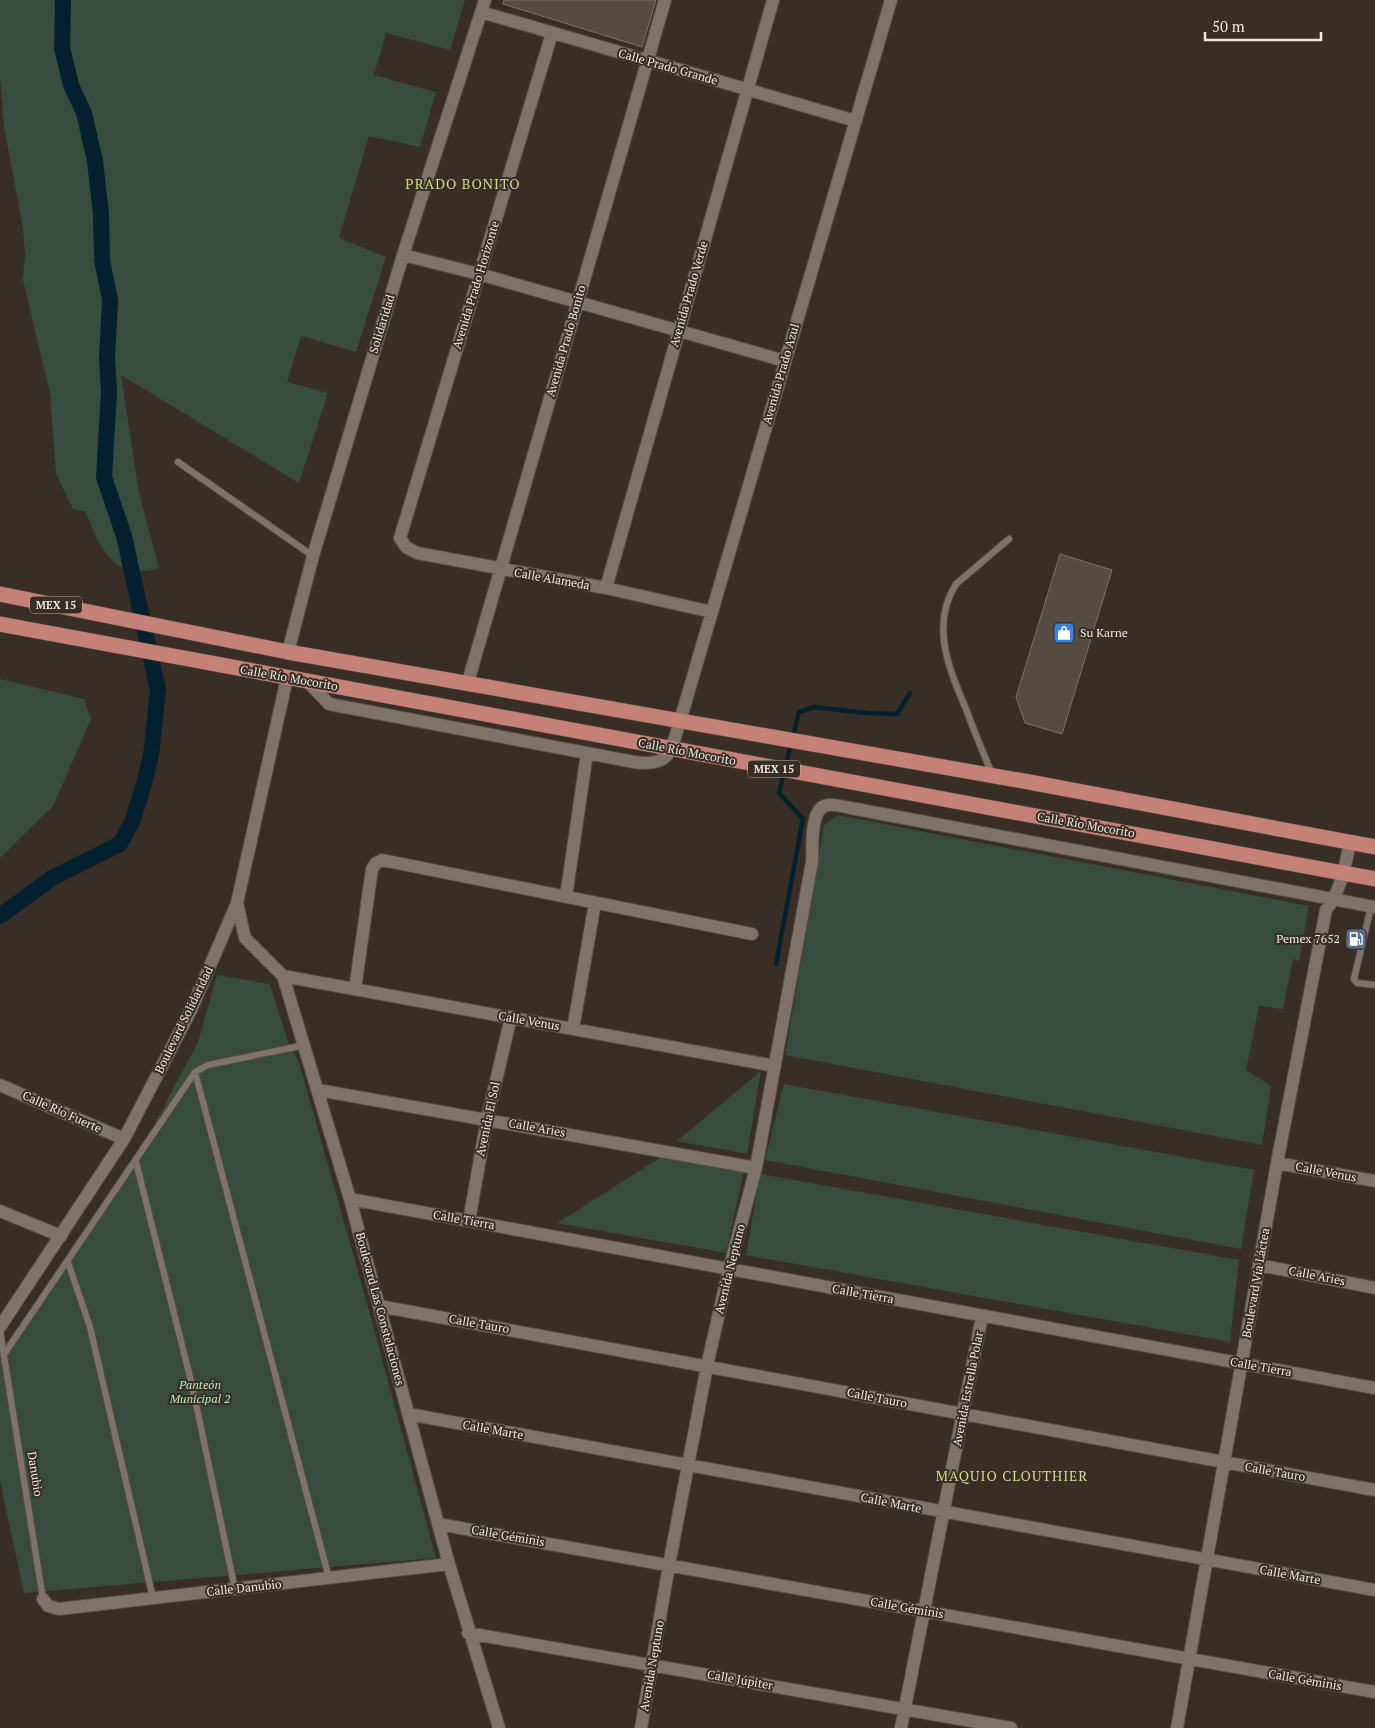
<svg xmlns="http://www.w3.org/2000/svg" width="1375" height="1728" viewBox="0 0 1375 1728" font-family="'PT Serif',serif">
<rect width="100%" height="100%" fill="#382e25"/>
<path fill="#384c3d" d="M0 0H465L450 50 386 33 374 75 436 92 420 147 369 136 339 238 386 257 356 352 301 336 287 382 328 393 299 483 121 375 139 493 159 568C114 581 99 548 86 512L73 509 56 474 50 393 23 280 25 254 23 228 4 127 0 77Z
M0 679 84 699 91 719 53 806 0 858Z
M837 815 1309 906 1299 961 1293 959 1283 1009 1259 1006 1246 1070 1271 1086 1262 1145 785 1055 824 825Z
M217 975 270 984 288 1042 299 1062 368 1307 436 1558 24 1593 0 1481V1352L140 1152 198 1042Z
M761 1071 747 1154 677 1141Z
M784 1084 1254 1170 1241 1249 765 1160Z
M663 1156 744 1171 726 1253 557 1223Z
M760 1174 1239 1260 1230 1342 746 1255Z"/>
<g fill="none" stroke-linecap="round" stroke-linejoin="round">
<path stroke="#052130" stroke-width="4.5" d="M776 964 803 819 779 793 799 712 814 707 866 713 897 714 910 693"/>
<path stroke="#052130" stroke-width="16" d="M0 916 52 878 120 844 132 822 144 784 151 755 158 690 124 536 104 477 109 392 107 358 110 300 102 260 101 214 95 161 84 113 71 85 62 48 63 0"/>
</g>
<path fill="#564c42" stroke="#7d7267" d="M504 0H656L642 47 503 4Z
M1060 554 1112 570 1062 734 1025 723 1016 697Z"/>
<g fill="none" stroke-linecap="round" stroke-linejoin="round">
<g stroke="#554c44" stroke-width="8">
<path id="lane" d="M178 462 313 556
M992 774C983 752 974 731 966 709 949 669 930 625 956 584L1009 539
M1371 907 1354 979 1357 983 1375 985
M305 1045 208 1065 195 1072 329 1578
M136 1162 192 1385 235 1589
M68 1262 90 1327 153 1598
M0 1331 43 1599
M5 1353 195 1072"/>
</g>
<g stroke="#554c44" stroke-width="14">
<path id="street" d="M481 12 856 121
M552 33 400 538 406 547 417 553 606 588 712 612
M403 255 479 274 785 361
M606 588 773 0
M288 652 313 556 403 255 485 0
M307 681 329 704 634 762C671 767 670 752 680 721L891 0
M468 682 665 0
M566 897 587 753
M237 903 245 938 283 976 350 1199 449 1564 499 1728
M283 976 775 1066
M355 989 372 869 376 863 382 860 752 934
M573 1029 595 903
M0 1085 124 1139
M318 1090 756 1168
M1277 1163 1375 1181
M350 1199 1375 1388
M0 1211 61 1236
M469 1221 487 1119 511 1017
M1259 1265 1375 1288
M379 1306 1375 1490
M0 1327 124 1139 191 1010 237 903 287 678
M408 1414 1375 1590
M438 1524 1375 1692
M43 1599 48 1606 59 1609 449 1564
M468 1633 1011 1728
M641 1728 669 1565 707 1366 729 1269 756 1168 812 862C813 848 809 807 828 805 837 804 848 808 856 809L1375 907
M901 1728 982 1316
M1177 1728 1277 1163 1326 910C1341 891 1345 866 1350 843"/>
</g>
<g stroke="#554c44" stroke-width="16">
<path id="primary" d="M0 594 288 652 1029 782 1375 847
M0 624 1375 879"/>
</g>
<use href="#lane" stroke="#7f7369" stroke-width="6"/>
<use href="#street" stroke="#7f7369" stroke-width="12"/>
<use href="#primary" stroke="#c58178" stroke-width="15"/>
</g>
<defs>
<g id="shop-square" transform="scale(1.125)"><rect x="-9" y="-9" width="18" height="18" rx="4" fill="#3f7fe0" stroke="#382e25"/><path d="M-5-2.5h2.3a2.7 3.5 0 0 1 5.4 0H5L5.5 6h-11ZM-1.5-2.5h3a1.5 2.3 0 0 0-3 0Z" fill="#fff"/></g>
<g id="fuel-square" transform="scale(1.125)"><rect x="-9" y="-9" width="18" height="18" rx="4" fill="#5c6f8a" stroke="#382e25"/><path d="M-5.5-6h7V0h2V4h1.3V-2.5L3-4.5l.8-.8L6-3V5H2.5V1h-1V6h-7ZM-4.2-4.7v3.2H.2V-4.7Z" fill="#fff"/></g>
</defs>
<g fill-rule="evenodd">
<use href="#shop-square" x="1064" y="633"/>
<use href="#fuel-square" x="1356" y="939"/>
</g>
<g text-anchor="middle" stroke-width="4" stroke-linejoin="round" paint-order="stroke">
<g fill="#382e25" stroke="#b7b0a9" stroke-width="1">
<rect x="30" y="596.5" width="52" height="17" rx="4"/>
<rect x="748" y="760.5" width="52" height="17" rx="4"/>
</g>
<g font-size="11" font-weight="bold" fill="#ede7e1">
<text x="56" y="609">MEX 15</text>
<text x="774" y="773">MEX 15</text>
</g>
<g font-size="12" fill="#ede7e1" stroke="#382e25">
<text transform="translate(668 67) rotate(16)" y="4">Calle Prado Grande</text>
<text transform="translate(476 285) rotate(-73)" y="4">Avenida Prado Horizonte</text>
<text transform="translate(689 294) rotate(-74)" y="4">Avenida Prado Verde</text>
<text transform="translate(382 324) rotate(-73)" y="4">Solidaridad</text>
<text transform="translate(566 341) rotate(-74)" y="4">Avenida Prado Bonito</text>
<text transform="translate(781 374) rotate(-74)" y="4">Avenida Prado Azul</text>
<text transform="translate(552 579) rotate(10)" y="4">Calle Alameda</text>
<text transform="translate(289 678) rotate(10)" y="4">Calle Río Mocorito</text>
<text transform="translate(687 752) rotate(11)" y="4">Calle Río Mocorito</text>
<text transform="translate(1086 825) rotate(10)" y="4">Calle Río Mocorito</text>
<text transform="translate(184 1020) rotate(-64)" y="4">Boulevard Solidaridad</text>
<text transform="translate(529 1021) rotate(10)" y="4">Calle Venus</text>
<text transform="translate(62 1112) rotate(24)" y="4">Calle Río Fuerte</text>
<text transform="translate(488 1119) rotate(-78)" y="4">Avenida El Sol</text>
<text transform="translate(537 1128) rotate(10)" y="4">Calle Aries</text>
<text transform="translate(1326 1172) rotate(11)" y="4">Calle Venus</text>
<text transform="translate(464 1220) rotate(10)" y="4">Calle Tierra</text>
<text transform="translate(730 1269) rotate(-76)" y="4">Avenida Neptuno</text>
<text transform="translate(1317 1276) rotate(11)" y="4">Calle Aries</text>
<text transform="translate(1256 1283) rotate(-80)" y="4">Boulevard Vía Láctea</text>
<text transform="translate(863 1294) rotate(10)" y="4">Calle Tierra</text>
<text transform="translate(380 1309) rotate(75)" y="4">Boulevard Las Constelaciones</text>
<text transform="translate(479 1324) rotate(10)" y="4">Calle Tauro</text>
<text transform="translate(1261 1367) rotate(10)" y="4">Calle Tierra</text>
<text transform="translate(968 1389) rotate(-79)" y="4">Avenida Estrella Polar</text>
<text transform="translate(877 1398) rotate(11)" y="4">Calle Tauro</text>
<text transform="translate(493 1430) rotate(10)" y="4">Calle Marte</text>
<text transform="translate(1275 1472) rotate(10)" y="4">Calle Tauro</text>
<text transform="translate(35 1474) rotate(81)" y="4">Danubio</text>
<text transform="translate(891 1503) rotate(11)" y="4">Calle Marte</text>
<text transform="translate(508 1536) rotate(10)" y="4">Calle Géminis</text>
<text transform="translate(1290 1575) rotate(10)" y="4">Calle Marte</text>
<text transform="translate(244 1588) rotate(-6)" y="4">Calle Danubio</text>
<text transform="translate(907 1608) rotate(10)" y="4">Calle Géminis</text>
<text transform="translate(652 1666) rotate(-80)" y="4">Avenida Neptuno</text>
<text transform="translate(740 1680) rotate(10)" y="4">Calle Júpiter</text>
<text transform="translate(1305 1680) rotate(10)" y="4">Calle Géminis</text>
</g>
<g font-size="12" fill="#ede7e1" stroke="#382e25" text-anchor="start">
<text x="1080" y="637">Su Karne</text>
<text x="1340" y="943" text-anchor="end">Pemex 7652</text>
</g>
<g font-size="12" font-style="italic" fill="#b2edc1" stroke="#382e25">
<text x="200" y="1389">Panteón<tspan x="200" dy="14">Municipal 2</tspan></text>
</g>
<g font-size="14" letter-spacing="1" fill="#cbdb8f" stroke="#382e25">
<text x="463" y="189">PRADO BONITO</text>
<text x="1012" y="1481">MAQUIO CLOUTHIER</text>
</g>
</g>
<path d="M1205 32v8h116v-8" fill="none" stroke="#ede7e1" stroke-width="2.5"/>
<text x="1212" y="32" font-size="15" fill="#ede7e1" stroke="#382e25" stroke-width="4" paint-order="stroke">50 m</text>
</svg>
